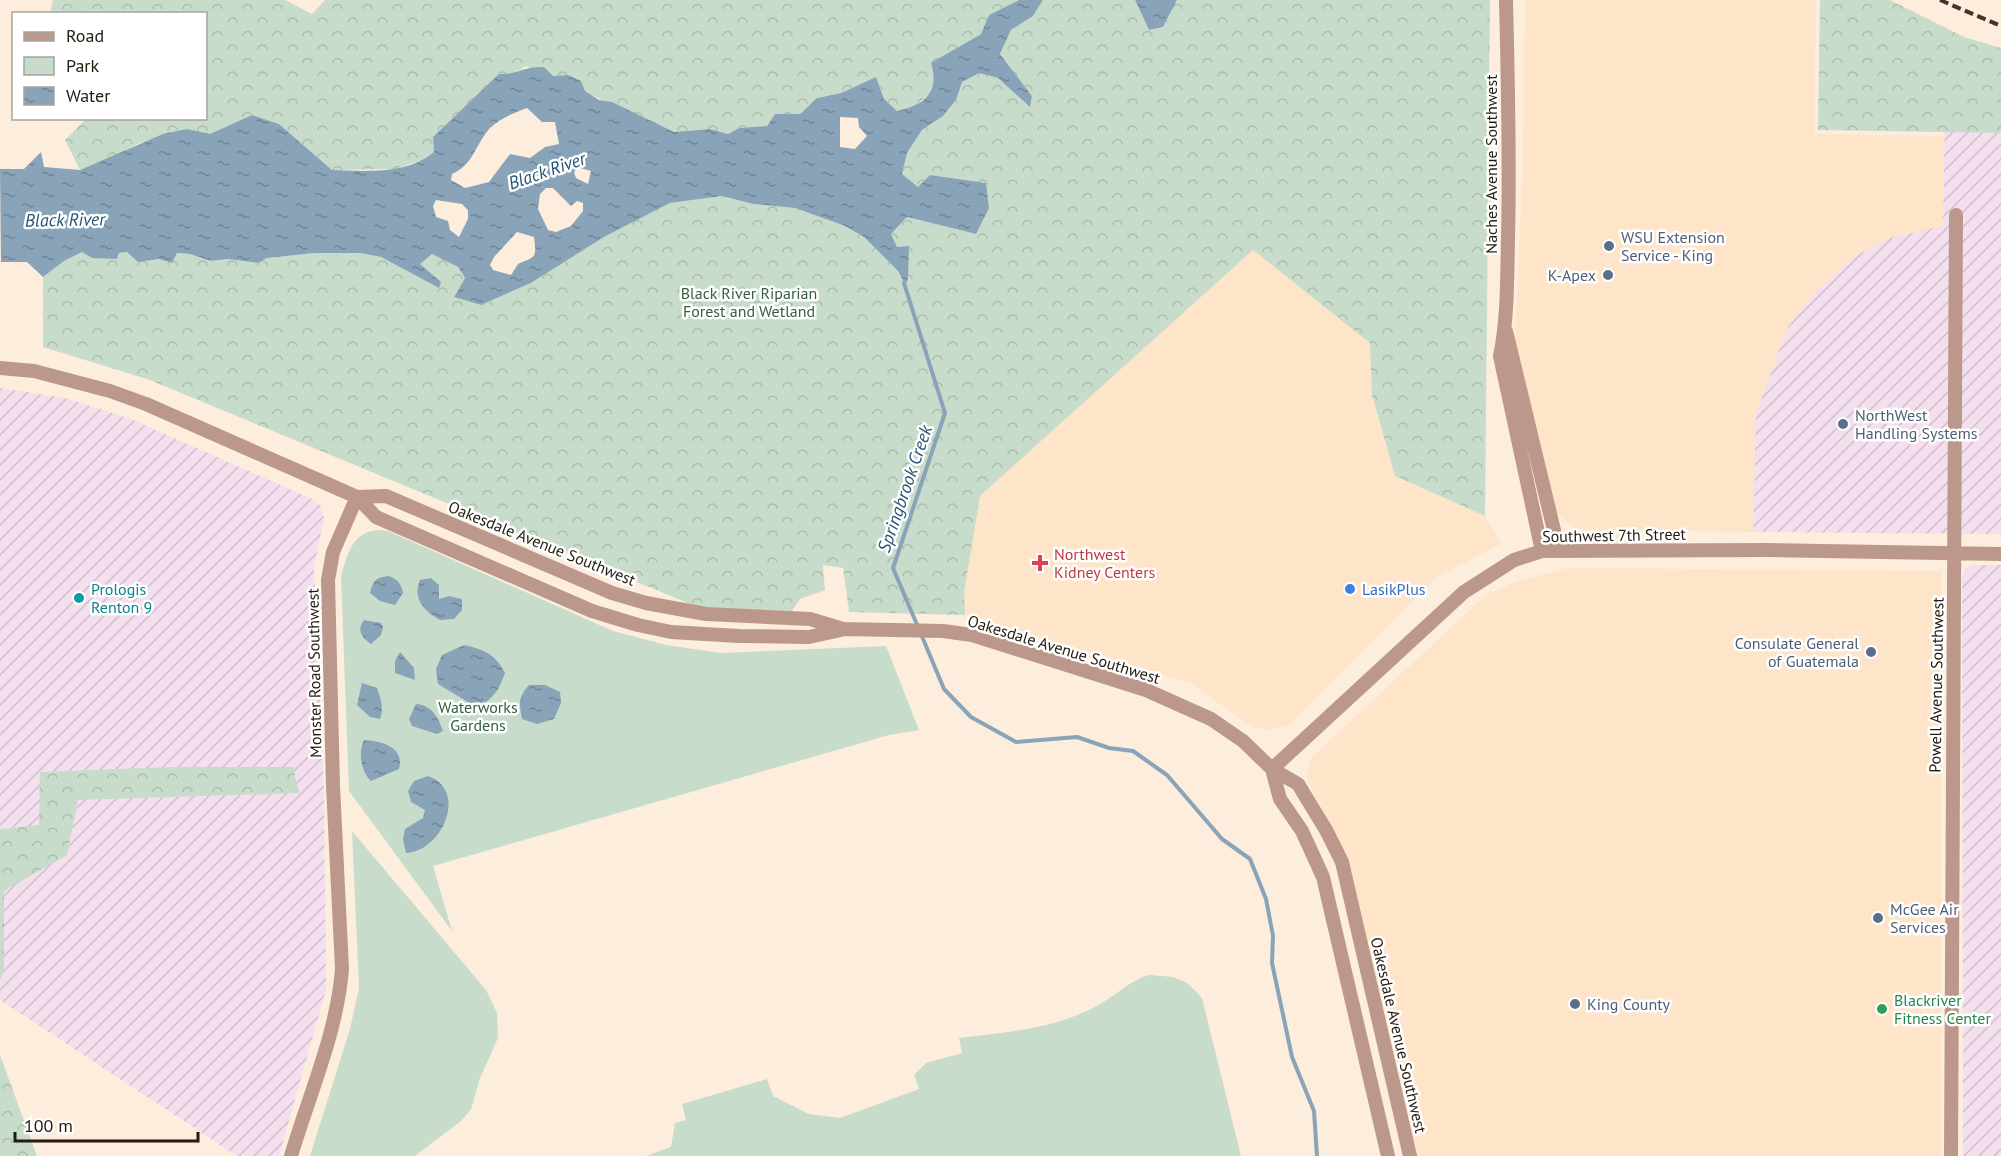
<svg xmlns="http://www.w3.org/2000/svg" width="2001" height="1156" viewBox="0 0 2001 1156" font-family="'PT Sans',sans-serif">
<defs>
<pattern id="industrial-furrows" width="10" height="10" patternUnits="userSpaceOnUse" patternTransform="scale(1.5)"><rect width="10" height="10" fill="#f3dfee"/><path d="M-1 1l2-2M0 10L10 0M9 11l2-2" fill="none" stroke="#d0bfcb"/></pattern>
<pattern id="forest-crowns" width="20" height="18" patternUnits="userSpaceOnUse" patternTransform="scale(1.5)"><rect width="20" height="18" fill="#c8dccb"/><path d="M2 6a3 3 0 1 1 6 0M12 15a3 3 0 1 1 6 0" fill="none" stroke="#acbcad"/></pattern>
<pattern id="water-ripples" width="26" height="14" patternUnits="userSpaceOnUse" patternTransform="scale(1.5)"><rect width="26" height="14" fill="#89a4b9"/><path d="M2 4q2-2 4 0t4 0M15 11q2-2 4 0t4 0" fill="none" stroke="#708595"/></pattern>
</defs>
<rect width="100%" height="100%" fill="#fdeddc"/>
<path fill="#fee4c9" d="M1525 0H1816L1814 134 1945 136 1944 226 1890 238 1756 415 1753 532 1575 529 1554 510 1514 354 1523 163Z
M1253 250 1370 343 1372 395 1395 476 1485 516 1501 544 1438 576 1289 725 1268 730 1253 727 1190 683 965 615 964 593 980 496Z
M1568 568 1942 571 1941 1156H1414L1354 882 1341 845 1307 780 1310 759 1486 595 1518 581Z"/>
<path fill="url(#industrial-furrows)" d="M1945 109 2001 110V534L1753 532 1756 415 1786 330 1817 290 1855 256 1890 238 1943 226Z
M0 388 65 398 131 419 312 499 321 506 324 518 314 567 324 792 326 990 279 1156H237L0 1000Z
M1972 565H2001V1156H1963L1962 579 1965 570Z"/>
<path fill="#c8dccb" d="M379 530 388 531 613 631 666 645 721 653 886 646 919 730 889 735 433 866 452 931 349 791 341 576C348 553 352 532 379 530Z
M352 831 486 990 497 1013 498 1038 480 1078 471 1109 461 1121 415 1156H310L350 1029 359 988Z
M1148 975C1175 977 1184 976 1202 998L1241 1156H646L671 1147 675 1123 686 1120 682 1104 767 1079 773 1096 809 1114 840 1118 919 1089 914 1075 926 1063 962 1053 959 1038C1007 1032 1054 1029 1097 1006 1115 996 1128 982 1148 975Z"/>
<path fill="url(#forest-crowns)" d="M53 0H285L312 14 325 0H1019L989 15 981 34 957 48 936 79 932 92 912 108 897 111 884 99 876 77 841 93 817 98 800 114H775L767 126 739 128 728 134 710 129 674 132 526 66 512 75 499 74 434 152 425 159 395 169 332 170 279 124 252 115 210 135 187 129 137 144 117 155 80 170 65 140 86 119 206 118V14H50Z
M1043 0H1135L1149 30 1163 27 1177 0H1490L1485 516 1395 476 1372 395 1370 343 1253 250 980 496 964 593 965 615 849 612 843 568 823 565 825 590 800 599 792 611 702 609 150 380 43 347V277L64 261 82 252 92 258 127 252 138 261 159 259 172 263 176 253 190 254 211 261 228 259 258 263 267 258 315 253H360L381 257 439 288 440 282 419 264 432 254 458 267 465 279 454 296 481 305 531 283 604 237 670 203 722 196 753 204 795 208 845 226 864 237 898 271 904 285 909 247H897L891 234 907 217 976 234 985 183 930 175 918 188 902 174 907 153 922 130 943 116 956 100 961 82 979 73 998 78 1030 107 1032 96 1000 54 1011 30 1033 16Z
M1820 0H1890L1964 37 2001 48V133L1818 130Z
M172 767H293L299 793 78 800 67 855 4 891V969L0 981V829L39 825 40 772Z
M0 1055 37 1156H0Z"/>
<path fill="url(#water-ripples)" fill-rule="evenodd" d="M1019 0H1043L1033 16 1011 30 1000 54 1032 96 1030 107 998 78 979 73 962 82 956 100 943 116 922 130 907 153 902 174 918 187 930 175 986 183 989 208 976 234 907 217 891 234 897 247 909 246 908 279 905 285 898 271 864 237 845 226 795 208 753 204 722 196 670 203 604 237 531 283 481 305 454 297 465 278 458 267 432 254 420 264 441 282 439 288 381 257 360 253H315L267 258 258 263 228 259 211 261 190 254 177 253 172 263 159 259 138 262 127 252 119 253 117 259 92 258 82 252 64 261 43 277 27 262H1L0 169H24L41 152 44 167 80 170 163 134 187 129 210 134 252 115 279 124 332 170C366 171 406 175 434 152L433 137 499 74C517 75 523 66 544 67L553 76 568 75 581 81 585 91 599 100 612 102 674 132 710 129 728 134 739 128 767 126 775 114H800L817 98 841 93 876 77 884 99 897 111C925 105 940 92 931 63L981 34 989 15ZM527 108 542 122H555L559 144 545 147 530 158 510 154 489 182 465 188 451 180 452 174C473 166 476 143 490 128 500 118 514 113 527 108ZM840 117 858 118 859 127 867 136 855 149 840 147ZM577 167 591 171 588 184 576 178 574 173ZM546 188H553L571 206 577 201 583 203V211L571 226 556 232 548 230 538 209 540 194ZM436 200 462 204 468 210V219L459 237 450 230 448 221 436 217 433 206ZM517 232 534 237C537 260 535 256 518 264L511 275 493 270 490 265 494 257Z
M1135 0H1177L1163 27 1149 30Z
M389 576C398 580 401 583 403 593L395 605 380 601 370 593C373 581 376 577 389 576Z
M431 578 439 585V599L449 596 462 599V610L454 619 440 620C424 611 412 598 420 580Z
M364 620 381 623 383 627 381 635 371 644C362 638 356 630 364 620Z
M464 645C485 650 495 654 505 673 499 690 493 700 476 707L438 684 436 669 442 655Z
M400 652 414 668 415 680 395 673V661Z
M362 683 377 688C381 699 384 708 380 719L370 717 357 705Z
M529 685H545L560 692 561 703 554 719 537 724 522 719C519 704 518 697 529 685Z
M416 704C431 705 438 716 443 731L437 734 412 726 409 719Z
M364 740C382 741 405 747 399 769L371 781C361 772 358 752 364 740Z
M428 776C469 790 442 852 406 853L403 839 405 829 423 818 425 810 411 802 408 791 414 781Z"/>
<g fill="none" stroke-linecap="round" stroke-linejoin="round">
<path stroke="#89a4b9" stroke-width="4" d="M904 283 945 413 893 568 918 627
M921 634 944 689 971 717 1016 742 1077 737 1109 748 1133 751 1167 775 1222 839 1250 859 1266 899 1273 936 1272 963 1292 1057 1314 1111 1317 1156"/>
<path stroke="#bc988c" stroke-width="14" d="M1506 0C1508 79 1510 158 1508 238 1507 277 1508 317 1500 356L1542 551
M1506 331 1559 551
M0 368 34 371 110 391 146 404 357 497 376 517 592 611 638 625 671 632 739 636 809 637 841 630
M357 497 386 496 612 593 646 603 706 614 810 619 843 629 943 631 972 635 1146 690 1211 719 1243 741 1272 769 1298 784 1326 830 1342 862 1410 1156
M1272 769 1464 592 1514 560 1542 551 1768 550 2001 554
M1272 769 1280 799 1302 831 1323 877 1388 1156
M291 1156C309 1095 337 1033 342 969L333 786 328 580 333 552 357 497
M1951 1156 1956 215"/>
<path stroke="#3f362a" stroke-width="4" stroke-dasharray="9 4.5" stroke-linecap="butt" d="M1940 0 2001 26"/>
</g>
<g fill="#5c6f8a" stroke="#fff" stroke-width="2">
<circle cx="1609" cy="246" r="6"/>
<circle cx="1608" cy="275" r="6"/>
<circle cx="1843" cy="424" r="6"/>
<circle cx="1871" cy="652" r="6"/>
<circle cx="1878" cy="918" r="6"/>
<circle cx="1575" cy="1004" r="6"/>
</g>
<path fill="#e0444e" stroke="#fff" stroke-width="2" d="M1037 554h6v6h6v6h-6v6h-6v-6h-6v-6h6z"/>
<circle fill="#3f7fe0" stroke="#fff" stroke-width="2" cx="1350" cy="589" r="6"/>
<circle fill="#0f9aa8" stroke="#fff" stroke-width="2" cx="79" cy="598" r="6"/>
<circle fill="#2e9e5b" stroke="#fff" stroke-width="2" cx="1882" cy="1009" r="6"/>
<g text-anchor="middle" stroke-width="5" stroke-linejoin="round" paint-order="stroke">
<g font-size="16" fill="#241b10" stroke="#fff">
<text transform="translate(1491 164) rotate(-90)" y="6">Naches Avenue Southwest</text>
<text transform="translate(1614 535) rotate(-1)" y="6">Southwest 7th Street</text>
<text transform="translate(542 543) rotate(22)" y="6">Oakesdale Avenue Southwest</text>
<text transform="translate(1064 649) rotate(17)" y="6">Oakesdale Avenue Southwest</text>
<text transform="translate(314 673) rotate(-91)" y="6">Monster Road Southwest</text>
<text transform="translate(1936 685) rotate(-89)" y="6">Powell Avenue Southwest</text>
<text transform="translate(1399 1035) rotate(77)" y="6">Oakesdale Avenue Southwest</text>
</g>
<g font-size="16" fill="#4e5e75" stroke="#fff" text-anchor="start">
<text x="1621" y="243">WSU Extension<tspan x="1621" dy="18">Service - King</tspan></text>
<text x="1596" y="281" text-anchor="end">K-Apex</text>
<text x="1855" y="421">NorthWest<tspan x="1855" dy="18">Handling Systems</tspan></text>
<text x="1859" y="649" text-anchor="end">Consulate General<tspan x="1859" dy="18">of Guatemala</tspan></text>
<text x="1890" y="915">McGee Air<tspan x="1890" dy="18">Services</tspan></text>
<text x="1587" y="1010">King County</text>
</g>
<g font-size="16" fill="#35603f" stroke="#fff">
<text x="749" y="299">Black River Riparian<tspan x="749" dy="18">Forest and Wetland</tspan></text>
<text x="478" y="713">Waterworks<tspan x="478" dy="18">Gardens</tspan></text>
</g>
<g font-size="16" fill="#be3a42" stroke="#fff" text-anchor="start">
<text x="1054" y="560">Northwest<tspan x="1054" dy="18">Kidney Centers</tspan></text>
</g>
<g font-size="16" fill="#0d838f" stroke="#fff" text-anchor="start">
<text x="91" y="595">Prologis<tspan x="91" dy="18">Renton 9</tspan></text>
</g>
<g font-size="16" fill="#366cbe" stroke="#fff" text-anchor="start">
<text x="1362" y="595">LasikPlus</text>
</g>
<g font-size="16" fill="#27864d" stroke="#fff" text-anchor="start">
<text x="1894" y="1006">Blackriver<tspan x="1894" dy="18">Fitness Center</tspan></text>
</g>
<g font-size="18" font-style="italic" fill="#255474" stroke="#fff">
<text transform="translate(547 171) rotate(-19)" y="6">Black River</text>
<text transform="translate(65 220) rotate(-1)" y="6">Black River</text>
<text transform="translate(905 489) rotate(-71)" y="6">Springbrook Creek</text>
</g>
</g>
<rect x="12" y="12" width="195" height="108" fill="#ffffff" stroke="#a7a49f" stroke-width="1.5"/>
<rect x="24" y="32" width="30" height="9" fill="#bc988c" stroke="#a7a49f" stroke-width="1.5"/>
<text x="66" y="42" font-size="18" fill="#241b10">Road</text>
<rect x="24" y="57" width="30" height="18" fill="#c8dccb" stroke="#a7a49f" stroke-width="1.5"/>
<text x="66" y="72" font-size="18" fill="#241b10">Park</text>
<rect x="24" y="87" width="30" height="18" fill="url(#water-ripples)" stroke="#a7a49f" stroke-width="1.5"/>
<text x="66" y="102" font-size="18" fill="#241b10">Water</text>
<path d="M15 1132v9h183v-9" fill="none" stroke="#241b10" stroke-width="3"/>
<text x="24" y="1132" font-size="18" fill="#241b10" stroke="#ffffff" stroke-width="4.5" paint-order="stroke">100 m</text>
</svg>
